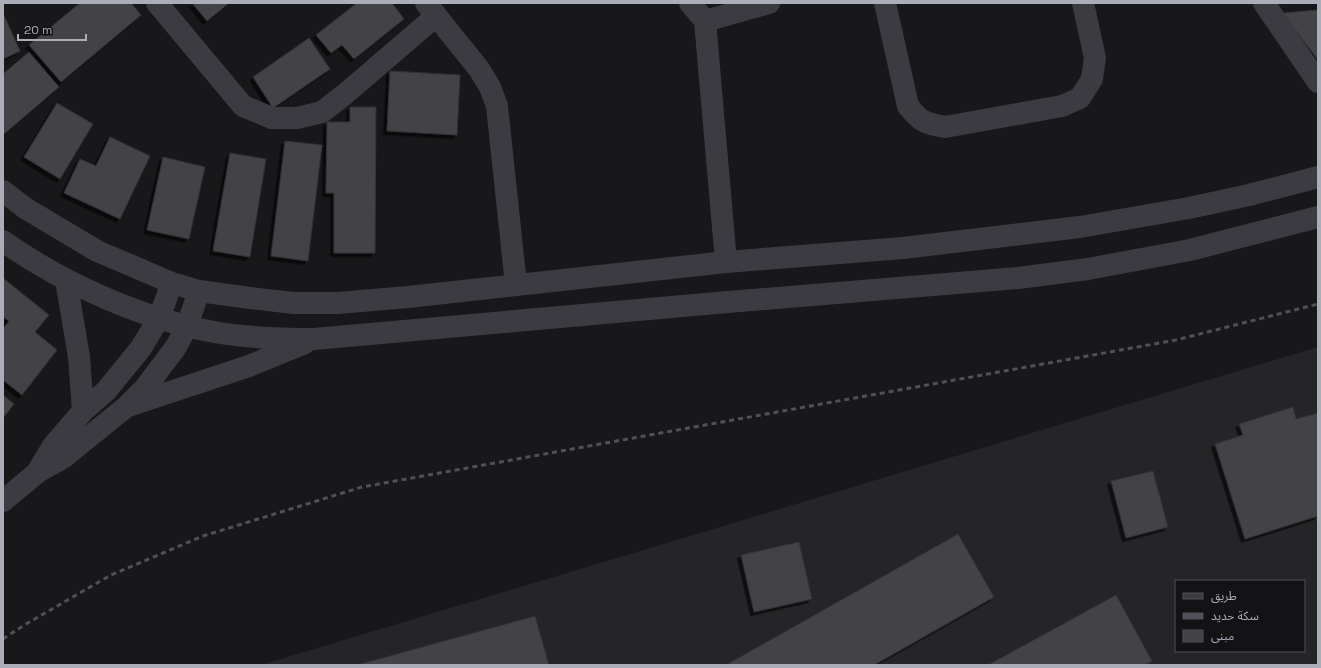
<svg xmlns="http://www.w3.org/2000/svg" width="1321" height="668" viewBox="0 0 1321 668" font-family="'Space Grotesk','Noto Sans Arabic',sans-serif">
<defs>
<filter id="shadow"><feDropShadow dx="-3.5" dy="3.5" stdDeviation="0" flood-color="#0009"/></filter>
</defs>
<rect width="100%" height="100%" fill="#18181a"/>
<path fill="#252427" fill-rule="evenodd" d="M1318 347V665H261ZM1176 581H1304V651H1176Z"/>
<path fill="#434247" stroke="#333236" filter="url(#shadow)" d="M80 3H131L141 15 61 82 29 45Z
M192 3H229L207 21Z
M357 3H392L404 19 354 59 342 45 331 53 316 35Z
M1318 10V60L1283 13Z
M3 13 20 51 3 59Z
M309 38 330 69 273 108 253 77Z
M29 52 59 87 4 134 3 133V74Z
M390 71 460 75 457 135 387 131Z
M57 103 93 124 60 179 24 157Z
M350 107H376L375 253H334V193H326L327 122H350Z
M110 137 150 156 120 219 64 193 80 159 96 166Z
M285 141 322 145 308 261 271 256Z
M230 153 266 159 250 257 213 251Z
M163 157 205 167 189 239 147 230Z
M3 278 49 315 35 332 57 350 22 395 3 380V329L9 321 3 317Z
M3 395 14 404 3 418Z
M1293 407 1296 419 1318 413V516L1245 539 1215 444 1243 435 1239 424Z
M1153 471 1168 527 1126 538 1111 481Z
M958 534 994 597 874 665H726Z
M799 542 812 599 754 612 741 555Z
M1116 595 1152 661 1145 665H988Z
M535 616 549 665H357Z"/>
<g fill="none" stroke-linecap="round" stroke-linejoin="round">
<path stroke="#3b3b41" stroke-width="22" d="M157 3 243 106 272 118H297L322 112 344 95 436 16
M426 3 479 69 490 87 497 106 516 285
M690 3 705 21 726 262
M885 3 908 106C921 122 924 123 945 127L1062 106 1080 98 1092 79 1095 58 1083 3
M1264 3 1318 82
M705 21 769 3
M3 191 25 208 97 251 172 283 199 291 250 298 294 303H338L408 297 726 262 903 248 1080 227 1189 208 1249 195 1318 177
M3 241C63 284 147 321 220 333 251 338 282 339 314 339L716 303 1018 278 1088 269 1190 250 1318 217
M66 280 79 357 83 411
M131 405 249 366 305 343
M38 471 53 446 83 411 106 391 141 348 159 318 172 283
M3 501 38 472 63 458 126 407 145 388 176 347 187 326 199 291"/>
<path stroke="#505158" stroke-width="3" stroke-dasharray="5 4" stroke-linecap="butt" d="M3 639 26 624 111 575 203 536 362 487 1176 340 1318 304"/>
</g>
<rect width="1321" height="668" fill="none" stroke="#abadb9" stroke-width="8"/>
<rect x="1175" y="580" width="130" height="72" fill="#131315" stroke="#505157"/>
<rect x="1183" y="593" width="20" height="6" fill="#3b3b41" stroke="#505157"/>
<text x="1211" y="600" font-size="12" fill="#abadb9">طريق</text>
<rect x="1183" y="613" width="20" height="6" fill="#505158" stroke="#505157"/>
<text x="1211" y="620" font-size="12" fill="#abadb9">سكة حديد</text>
<rect x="1183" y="630" width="20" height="12" fill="#434247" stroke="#505157"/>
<text x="1211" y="640" font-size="12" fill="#abadb9">مبنى</text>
<path d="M18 34v6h68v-6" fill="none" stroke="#abadb9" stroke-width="2"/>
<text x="24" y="34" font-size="12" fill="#abadb9" stroke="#131315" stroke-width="3" paint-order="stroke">20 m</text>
</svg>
